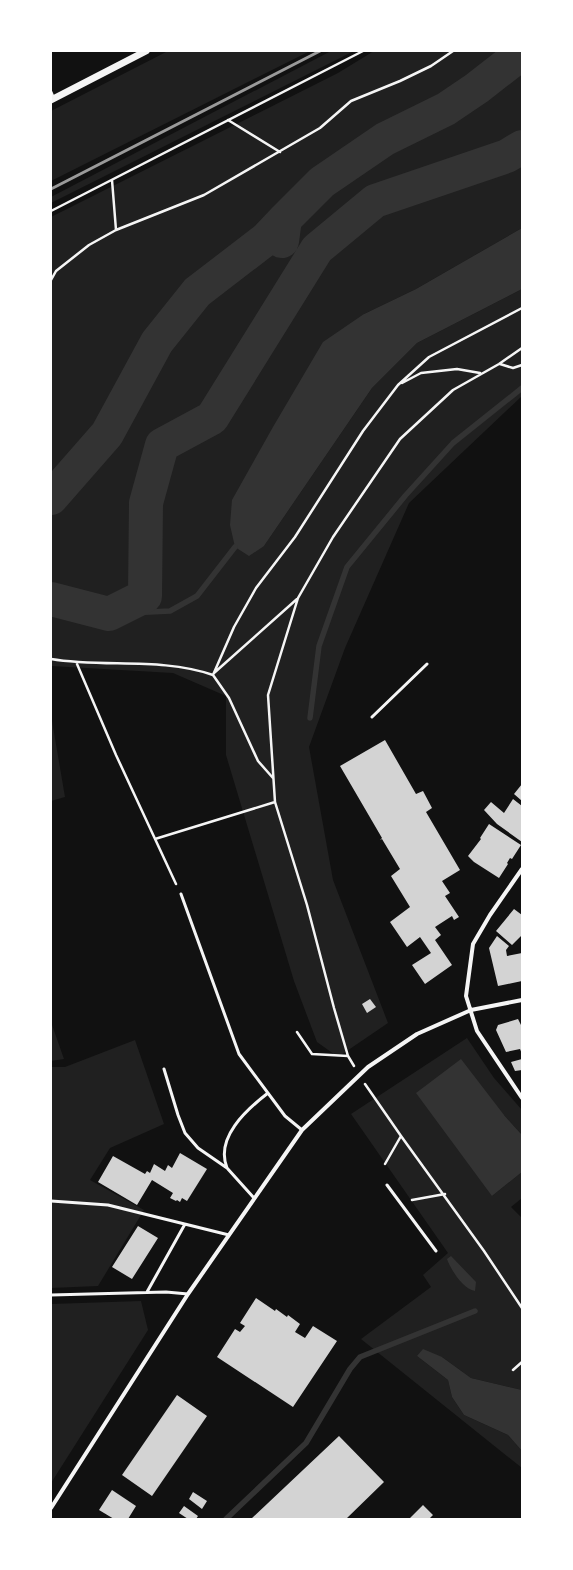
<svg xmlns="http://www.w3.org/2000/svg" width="573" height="1570" viewBox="0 0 573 1570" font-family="Quicksand,sans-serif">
<rect width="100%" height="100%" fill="#111"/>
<path fill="#202020" d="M168 51H310L51 181V111Z
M331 51H354L51 203V197Z
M374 51H522V228L416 289 364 314 264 546 372 388 417 343 522 289V396L409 503 345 648 309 747 333 880 388 1023 338 1057 317 1042 294 981 226 755V696L173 673 51 666V217L338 73Z
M51 715 65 797 51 801Z
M51 1022 64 1059 51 1061Z
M467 1038 494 1078 522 1110V1135L504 1115 492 1196 522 1172V1198L511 1207 522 1218V1390L471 1378 442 1357 417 1356 448 1380 452 1397 464 1415 508 1435 522 1451V1468L361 1339 431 1287 423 1275 448 1253 351 1114Z
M135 1040 164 1124 110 1148 90 1180 144 1210 98 1286 51 1288V1067H65Z
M141 1301 148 1330 51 1483V1304Z"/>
<path fill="#333" d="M522 228V289L417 343 372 388 264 546 249 556 235 547 230 525 232 500 273 427 323 342 364 314 416 289Z
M461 1059 504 1115 522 1135V1172L492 1196 416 1093Z
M451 1256 476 1282 475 1291C463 1289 451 1270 447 1259Z
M423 1349 442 1357 471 1378 522 1390V1451L508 1435 464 1415 452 1397 448 1380 417 1356Z"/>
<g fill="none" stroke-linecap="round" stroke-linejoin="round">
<path stroke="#333" stroke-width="5.5" d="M109 614 170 611 197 596 235 547
M310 718 319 646 347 567 405 496 453 443 522 388
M226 1519 306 1443 350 1369 360 1357 475 1311"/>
<path stroke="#333" stroke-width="34" d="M282 241 285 219 322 182 385 139 446 109 477 88 522 53
M51 498 107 434 157 342 197 292 266 239 285 219
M51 599 109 614 145 596 146 503 162 445 212 418 317 249 375 201 507 156 522 147"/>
</g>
<path fill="#d3d3d3" d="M385 740 416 794 423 791 432 808 426 812 460 870 442 881 450 893 445 896 459 917 454 920 452 916 435 927 441 935 435 940 452 965 425 984 412 965 431 953 420 937 407 947 390 922 410 907 391 876 400 869 382 839 380 840 382 838 340 766Z
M522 784V801L514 794Z
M513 799 522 806V842L497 824 484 810 491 802 504 813Z
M489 824 521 845 512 859 510 858 507 863 508 864 499 878 474 862 468 856 481 839 480 838Z
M514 909 522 915V935L512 945 496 931Z
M497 936 509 946 506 950 507 956 522 953V981L498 986 489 948Z
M370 999 376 1007 367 1013 362 1004Z
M518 1019 522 1027V1054L520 1049 506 1052 496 1030 498 1025Z
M522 1059V1070L515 1071 511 1062Z
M180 1153 207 1169 187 1201 182 1198 180 1202 177 1200 176 1201 170 1198 173 1193 152 1180 137 1205 98 1182 113 1156 145 1174 147 1171 150 1173 154 1164 165 1171 168 1165 172 1168Z
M138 1226 158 1238 132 1279 112 1267Z
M256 1298 275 1311 276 1309 287 1317 288 1315 300 1324 295 1332 305 1338 313 1326 337 1341 293 1407 217 1357 235 1329 240 1332 245 1326 240 1323Z
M177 1395 207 1416 152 1496 122 1475Z
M339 1436 384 1482 346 1519H251Z
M112 1490 136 1506 128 1519H114L99 1510Z
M193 1492 207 1501 202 1509 189 1499Z
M423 1505 433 1515 429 1519H409Z
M184 1506 198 1516 196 1519H188L179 1513Z"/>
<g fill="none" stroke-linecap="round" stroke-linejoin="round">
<path stroke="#f5f5f5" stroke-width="2.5" d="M228 120 280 152
M112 180 116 230
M51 211 363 51
M51 280 56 271 89 245 116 230 204 195 320 128 351 101 400 81 431 66 453 51
M500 364 513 368 522 365
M402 383 421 373 457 369 480 373
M51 659C104 668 161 657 213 675L229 698 258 761 273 778
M77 664 116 755 176 884
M214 673 297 599
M213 675 234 627 256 588 295 537 363 431 398 385 429 357 522 308
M155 839 275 802
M297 1032 312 1054 348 1056
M354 1066 348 1056 334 1008 307 905 275 802 268 695 298 598 333 537 400 439 453 390 499 364 522 348
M365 1084 401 1136 484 1251 522 1308
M385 1164 401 1136
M412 1200 445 1194
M513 1370 522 1362"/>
<path stroke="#f5f5f5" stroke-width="3" d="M51 92 54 99
M372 717 427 664
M181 894 239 1054 285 1116 302 1130
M164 1069 178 1115 185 1133 198 1148 227 1168 254 1198
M227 1168C215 1138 246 1110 268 1093
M387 1185 436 1251
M51 1201 108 1205 229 1235
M147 1292 185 1224
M51 1295 166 1292 188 1294"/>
<path stroke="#f5f5f5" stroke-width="4" d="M522 869 490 915 473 944 466 996 477 1031 522 1098
M51 1508 188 1294 302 1130 368 1067 417 1034 471 1010 522 1000"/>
<path stroke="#f5f5f5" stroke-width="7" d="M51 100 146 51"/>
<path stroke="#9a9a9a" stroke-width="3" d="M51 189 320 51"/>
</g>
<rect width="573" height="1570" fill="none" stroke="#ffffff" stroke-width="104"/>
</svg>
